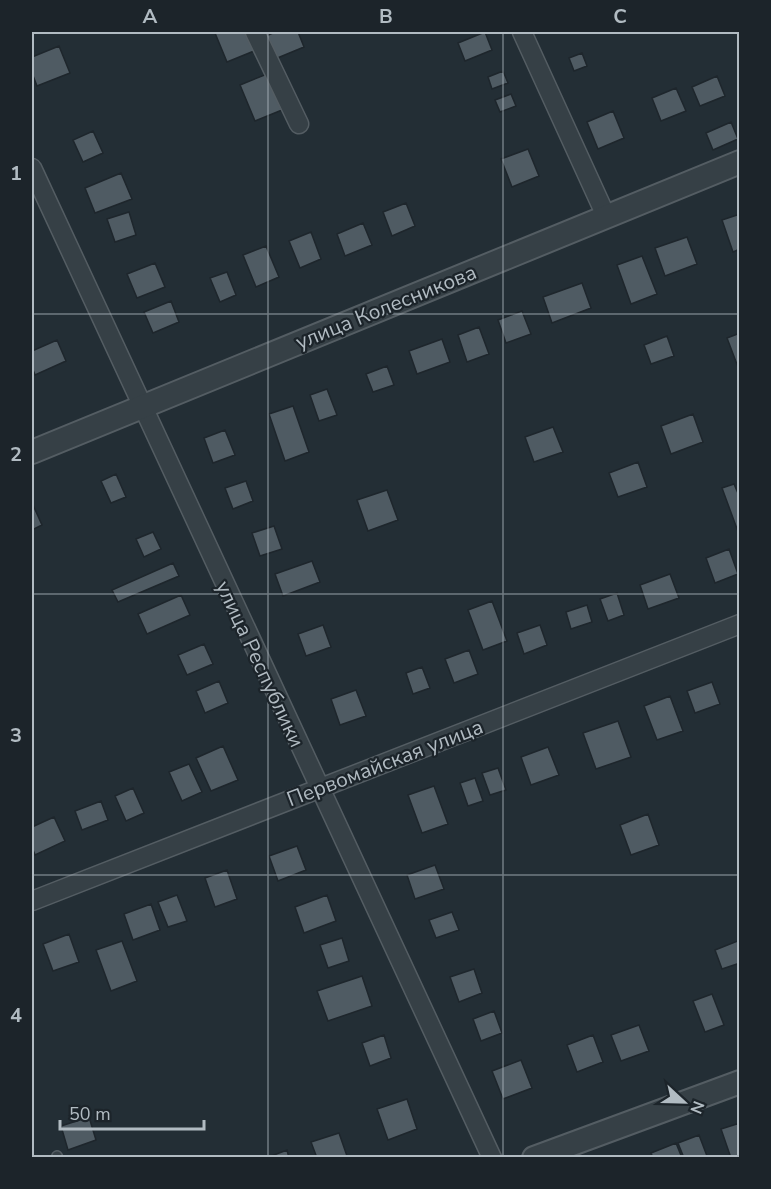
<svg xmlns="http://www.w3.org/2000/svg" width="771" height="1189" viewBox="0 0 771 1189" font-family="'Nunito Sans',sans-serif">
<rect width="100%" height="100%" fill="#232e35"/>
<path fill="#4f5b63" stroke="#1e262c" stroke-width="1.5" d="M220 32H246L254 51 227 62 215 33Z
M275 32H298L304 47 275 59 266 36Z
M485 32 492 50 465 61 458 43Z
M59 46 70 73 37 86 32 73V57Z
M582 53 587 66 574 71 569 58Z
M503 71 508 83 492 89 488 77Z
M267 74 282 110 255 121 240 85Z
M717 76 725 96 700 106 692 87Z
M676 88 686 111 661 121 652 98Z
M511 94 516 106 500 112 495 100Z
M613 111 624 138 598 149 587 122Z
M731 122 738 139 713 150 706 133Z
M93 131 103 153 83 162 73 140Z
M528 149 539 176 512 187 501 159Z
M121 173 132 199 95 213 85 188Z
M406 203 415 226 392 236 383 212Z
M129 212 136 235 115 242 107 219Z
M740 214V249L733 252 722 220Z
M363 223 372 245 345 256 337 234Z
M311 232 321 259 300 268 289 241Z
M687 237 697 264 665 276 655 248Z
M266 246 279 277 256 287 243 255Z
M642 256 657 294 631 304 617 265Z
M155 263 165 287 137 298 127 274Z
M227 272 236 295 220 302 210 278Z
M582 283 591 308 552 323 543 297Z
M171 301 179 322 153 333 144 312Z
M522 311 531 334 506 343 498 320Z
M479 327 489 354 467 362 458 335Z
M740 333V366L738 367 727 338Z
M667 336 674 356 651 364 644 345Z
M442 339 450 362 417 374 409 351Z
M57 340 66 361 35 375 32 367V351Z
M387 366 394 385 373 392 366 374Z
M327 389 337 415 319 421 310 395Z
M293 406 309 452 285 461 269 414Z
M693 414 703 442 671 454 661 426Z
M553 427 563 452 534 462 525 437Z
M225 430 235 455 213 463 204 438Z
M638 462 647 487 618 497 609 473Z
M116 474 126 497 111 503 101 481Z
M246 481 253 501 233 509 225 488Z
M734 484 740 498V537L722 488Z
M387 490 398 520 368 531 357 500Z
M33 505 42 525 32 530V506Z
M274 526 282 549 260 556 252 533Z
M153 532 161 549 144 557 136 539Z
M729 549 738 574 715 583 706 558Z
M312 561 320 582 283 596 275 574Z
M173 563 179 576 118 602 112 590Z
M670 574 679 598 648 609 640 585Z
M617 593 624 615 608 621 600 599Z
M181 595 190 615 147 634 138 614Z
M492 601 507 641 483 650 468 610Z
M587 605 592 622 571 629 566 612Z
M323 625 331 647 306 656 298 634Z
M540 625 547 645 524 654 517 633Z
M204 644 213 664 187 675 178 655Z
M469 650 478 674 454 683 445 659Z
M422 667 430 688 413 694 406 673Z
M219 681 228 703 205 713 196 691Z
M712 682 720 704 695 713 687 691Z
M356 690 366 716 340 725 331 699Z
M670 696 683 731 657 740 644 706Z
M618 721 631 757 596 769 583 733Z
M223 746 238 780 211 791 196 758Z
M548 747 559 775 531 785 521 757Z
M189 764 202 792 182 801 169 772Z
M498 768 506 790 490 795 482 773Z
M475 778 483 801 468 806 460 783Z
M434 786 448 824 422 833 408 795Z
M133 788 144 813 126 821 115 796Z
M101 801 108 820 82 830 75 811Z
M648 814 659 845 631 855 620 825Z
M54 817 65 841 35 855 32 847V827Z
M297 846 306 870 278 881 269 856Z
M435 865 444 889 415 899 407 875Z
M227 870 237 899 215 907 205 878Z
M177 895 187 921 168 927 158 902Z
M327 895 336 921 304 933 295 907Z
M151 904 160 930 133 940 124 914Z
M452 912 459 930 436 938 429 920Z
M69 934 79 962 53 971 43 944Z
M342 938 349 961 328 968 320 945Z
M740 940V963L722 969 715 950Z
M122 941 137 981 111 991 96 950Z
M474 969 482 993 459 1002 450 977Z
M362 976 372 1006 328 1021 317 991Z
M712 994 724 1025 705 1032 693 1001Z
M494 1011 502 1033 481 1041 473 1019Z
M639 1025 649 1051 621 1061 611 1035Z
M384 1035 391 1058 370 1066 362 1043Z
M593 1035 603 1062 577 1072 567 1045Z
M521 1060 532 1088 503 1099 492 1071Z
M407 1099 417 1129 388 1140 377 1109Z
M89 1117 96 1140 68 1150 61 1126Z
M740 1123V1158H731L721 1129Z
M339 1133 347 1156 317 1158 311 1142Z
M699 1135 707 1156 684 1158 678 1143Z
M676 1143 682 1158H653L651 1153Z
M287 1150 289 1158H266Z"/>
<g fill="none" stroke-linecap="round" stroke-linejoin="round">
<g stroke="#545d63" stroke-width="12">
<path id="service" d="M57 1156 58 1158"/>
</g>
<g stroke="#545d63" stroke-width="21">
<path id="minor" d="M255 32 299 124
M522 32 606 216
M32 168 492 1158
M32 901 740 624"/>
</g>
<g stroke="#545d63" stroke-width="26">
<path id="tertiary" d="M32 452 740 162
M534 1158 740 1082"/>
</g>
<use href="#service" stroke="#364046" stroke-width="9"/>
<use href="#minor" stroke="#364046" stroke-width="18"/>
<use href="#tertiary" stroke="#364046" stroke-width="22"/>
</g>
<path fill="none" stroke="#b1bbc2" stroke-width="1.5" stroke-opacity="0.55" d="M268 32V1158M503 32V1158M32 314H740M32 594H740M32 875H740"/>
<g text-anchor="middle" stroke-width="4.5" stroke-linejoin="round" paint-order="stroke">
<g font-size="21" fill="#b1bbc2" stroke="#1c242a">
<text transform="translate(386 307) rotate(-22)" y="7">улица Колесникова</text>
<text transform="translate(260 664) rotate(65)" y="7">улица Республики</text>
<text transform="translate(385 763) rotate(-21)" y="7">Первомайская улица</text>
</g>
</g>
<rect width="771" height="1189" fill="none" stroke="#1c242a" stroke-width="66"/>
<g transform="translate(684 1102) rotate(112)" stroke="#1c242a" stroke-width="4.5" paint-order="stroke">
<path d="M0-4.5L10 22L0 15L-10 22Z" fill="#b1bbc2"/>
<text y="-9" font-size="16" font-weight="bold" text-anchor="middle" fill="#b1bbc2">N</text>
</g>
<path d="M60 1120v9h144v-9" fill="none" stroke="#b1bbc2" stroke-width="3"/>
<text x="69" y="1120" font-size="18" fill="#b1bbc2" stroke="#1c242a" stroke-width="4.5" paint-order="stroke">50 m</text>
<rect x="33" y="33" width="705" height="1123" fill="none" stroke="#b1bbc2" stroke-width="2"/>
<g font-size="20" text-anchor="middle" font-weight="bold" fill="#b1bbc2">
<text x="150" y="23">A</text>
<text x="386" y="23">B</text>
<text x="620" y="23">C</text>
<text x="16" y="180">1</text>
<text x="16" y="461">2</text>
<text x="16" y="742">3</text>
<text x="16" y="1022">4</text>
</g>
</svg>
